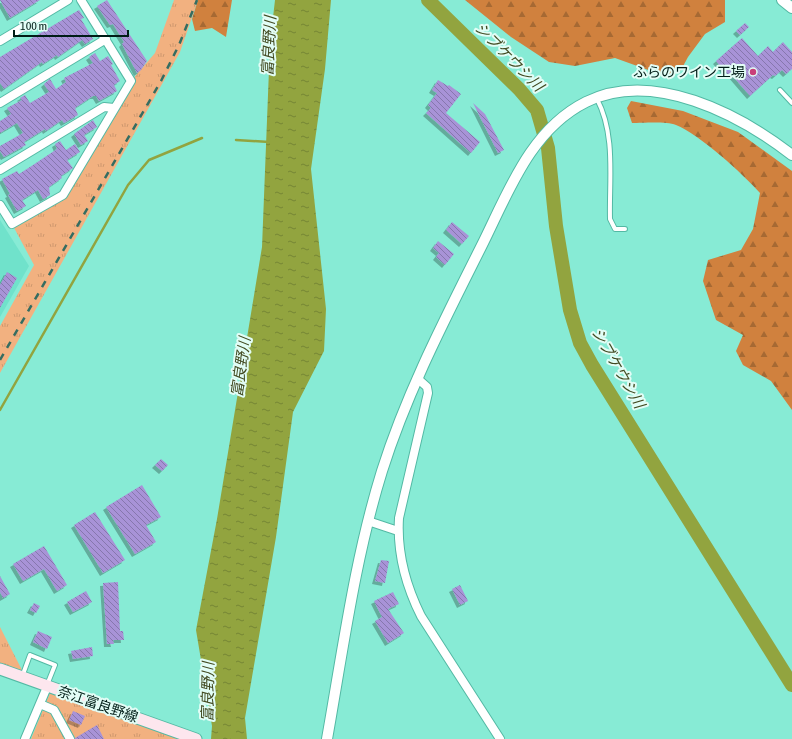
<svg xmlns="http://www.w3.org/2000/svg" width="792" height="739" viewBox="0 0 792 739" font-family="'Asap Condensed','Noto Sans JP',sans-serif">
<defs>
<pattern id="grass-tufts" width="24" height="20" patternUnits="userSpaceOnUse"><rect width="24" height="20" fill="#f2b180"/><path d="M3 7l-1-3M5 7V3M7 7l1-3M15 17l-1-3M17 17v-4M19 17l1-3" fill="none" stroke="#ce986e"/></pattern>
<pattern id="forest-firs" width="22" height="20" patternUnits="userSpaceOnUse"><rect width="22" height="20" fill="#d0813e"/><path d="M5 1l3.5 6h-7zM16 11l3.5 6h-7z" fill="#a66933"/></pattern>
<pattern id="water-ripples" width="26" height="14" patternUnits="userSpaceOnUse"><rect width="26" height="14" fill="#92a43f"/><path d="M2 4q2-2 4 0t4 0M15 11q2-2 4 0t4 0" fill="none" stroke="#758534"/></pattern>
<pattern id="building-back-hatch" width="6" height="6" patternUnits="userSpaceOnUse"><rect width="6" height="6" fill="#a893d7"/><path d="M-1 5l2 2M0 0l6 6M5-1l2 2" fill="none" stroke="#8677ad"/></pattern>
<filter id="shadow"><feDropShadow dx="-3" dy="3" stdDeviation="0" flood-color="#0004"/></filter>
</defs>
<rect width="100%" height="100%" fill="#87ebd5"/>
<path fill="#70e2cb" d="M0 220 29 266 0 317Z"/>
<path fill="url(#grass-tufts)" d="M174 0H198L180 52 0 373V326L34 265 12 224 63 195 131 81 155 53Z
M0 627 23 672 0 664Z
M50 693 179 739H31Z"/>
<path fill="url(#forest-firs)" d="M198 0H232L226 37 212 28 195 31 192 19Z
M465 0H725V22L705 34 688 57 681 70 665 76 615 58 575 66 549 62 511 37Z
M631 101 683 111 738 132 792 171V410L771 381 743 365 736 351 743 335 716 320 703 281 708 260 741 250 753 229 760 193C743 174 699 134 676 125 666 121 643 123 632 123L627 108Z"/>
<path fill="url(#water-ripples)" d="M275 0H331L325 69 311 169 326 309 324 351 293 412 276 537 245 718 247 739H211L212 726 196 630 217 519 262 247 270 44Z"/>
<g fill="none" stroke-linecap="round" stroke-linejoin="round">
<path stroke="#92a43f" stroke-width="2.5" d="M236 140 269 142
M0 410 128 185 149 160 202 138"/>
<path stroke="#92a43f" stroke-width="14" d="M428 0 519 89 537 110 548 148 556 226 570 310 580 343 592 365 792 685"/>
</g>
<path fill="url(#building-back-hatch)" filter="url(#shadow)" d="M0 0H40L10 18Z
M107 0 147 61 141 70 137 73 122 44 124 42 113 24 110 25 97 6Z
M79 10 84 18 81 19 93 39 85 44 82 40 58 57 57 55 43 64 42 62 4 89 0 83V57Z
M745 23 749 27 740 35 736 31Z
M742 38 758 56 768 46 773 52 783 42 792 52V69L786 74 782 70 775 76 773 75 750 96 731 74 729 76 716 61Z
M95 53 100 61 108 56 113 64 111 65 120 81 114 85 117 91 99 101 96 96H93L75 108 78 115 64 123 62 120 46 131 45 129 24 142 26 145 4 157 0 151V146L23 133 17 123 0 133V121L11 114 7 108 22 100 20 98 25 95 30 103 49 92 44 84 50 79 56 89 66 82 64 78 93 63 89 57Z
M438 80 448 86 449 85 461 94 446 113 480 142 471 153 426 113 431 108 428 105 437 93 432 90Z
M473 103 485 114 504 150 498 153Z
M93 120 97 127 84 135 88 141 81 145 74 134Z
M60 141 66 150 75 144 80 152 67 160 73 168 61 176 62 178 49 187 50 195 43 199 38 190 22 200 26 206 17 211 8 195 10 194 2 179 17 171 19 174 33 165 57 149 55 144Z
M452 222 469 236 462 244 446 230Z
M438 241 454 254 445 265 436 257 439 253 433 248Z
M7 272 17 278 0 308V285Z
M161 459 168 465 162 471 155 465Z
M142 485 161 517 146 525 156 542 135 554 106 507Z
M95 512 125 560 103 573 74 525Z
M44 546 67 585 57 591 44 569 23 581 13 564Z
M381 560 389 561 385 583 375 581Z
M0 576 10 594 3 598 0 592Z
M118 582 120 631H123L124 640H113L114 644H107L103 583Z
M460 585 468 601 460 605 452 589Z
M86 591 92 602 73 612 67 602Z
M393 592 399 604 388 609 404 633 388 643 375 621 382 617 374 601Z
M34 603 40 606 36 613 30 610Z
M38 631 52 637 47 649 33 642Z
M92 647 93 656 73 659 71 651Z
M73 711 85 716 81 725 69 720Z
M97 725 104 739H75V738Z"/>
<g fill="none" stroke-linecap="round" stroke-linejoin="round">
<g stroke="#53b9a4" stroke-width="6">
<path id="service" d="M780 90 792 103
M597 99C616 135 609 180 610 219L615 229H625
M22 677 30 655 55 665 47 685"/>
</g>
<g stroke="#53b9a4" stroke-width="10">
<path id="minor" d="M0 41 68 0
M0 103 106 39
M0 170 104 107 114 108
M0 205 12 224 63 195 131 81 81 0
M417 378 427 387 428 393 399 518C397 551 406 586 421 616L500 739
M368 521 398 531
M40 704 54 710 70 739
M25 739 47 687"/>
</g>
<g stroke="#53b9a4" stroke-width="12">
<path id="tertiary" d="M782 0 792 8
M327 739C343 649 355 558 382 471 407 392 445 319 482 245 508 193 530 130 586 102 653 69 739 114 792 155"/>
</g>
<g stroke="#53b9a4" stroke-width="13">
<path id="secondary" d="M0 669 196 739"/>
</g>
<use href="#service" stroke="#fff" stroke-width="4"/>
<use href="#minor" stroke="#fff" stroke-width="8"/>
<use href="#tertiary" stroke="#fff" stroke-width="10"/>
<use href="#secondary" stroke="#fde6ee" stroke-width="11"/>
<path stroke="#356d61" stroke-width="2.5" stroke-dasharray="7 7" stroke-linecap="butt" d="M0 360 161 81 179 45 197 0"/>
</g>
<circle fill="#c9407a" stroke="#e2fdf6" stroke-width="1.5" cx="753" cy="72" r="4"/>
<g text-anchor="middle" stroke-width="4" stroke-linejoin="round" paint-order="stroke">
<g font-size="14" fill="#001c16" stroke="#e2fdf6" text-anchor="end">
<text x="745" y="77">ふらのワイン工場</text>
</g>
<g font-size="14" fill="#001c16" stroke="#e2fdf6">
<text transform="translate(98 704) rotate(19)" y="5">奈江富良野線</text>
</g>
<g font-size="15" font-style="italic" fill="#424a21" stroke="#e2fdf6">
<text transform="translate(269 46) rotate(-87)" y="5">富良野川</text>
<text transform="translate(509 57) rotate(45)" y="5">シブケウシ川</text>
<text transform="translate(241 367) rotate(-82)" y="5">富良野川</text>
<text transform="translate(618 368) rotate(60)" y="5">シブケウシ川</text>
<text transform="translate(208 692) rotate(-89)" y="5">富良野川</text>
</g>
</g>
<path d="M14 30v6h114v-6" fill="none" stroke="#001c16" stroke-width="2"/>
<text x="20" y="30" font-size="12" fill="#001c16" stroke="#e2fdf6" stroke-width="3" paint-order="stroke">100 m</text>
</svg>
